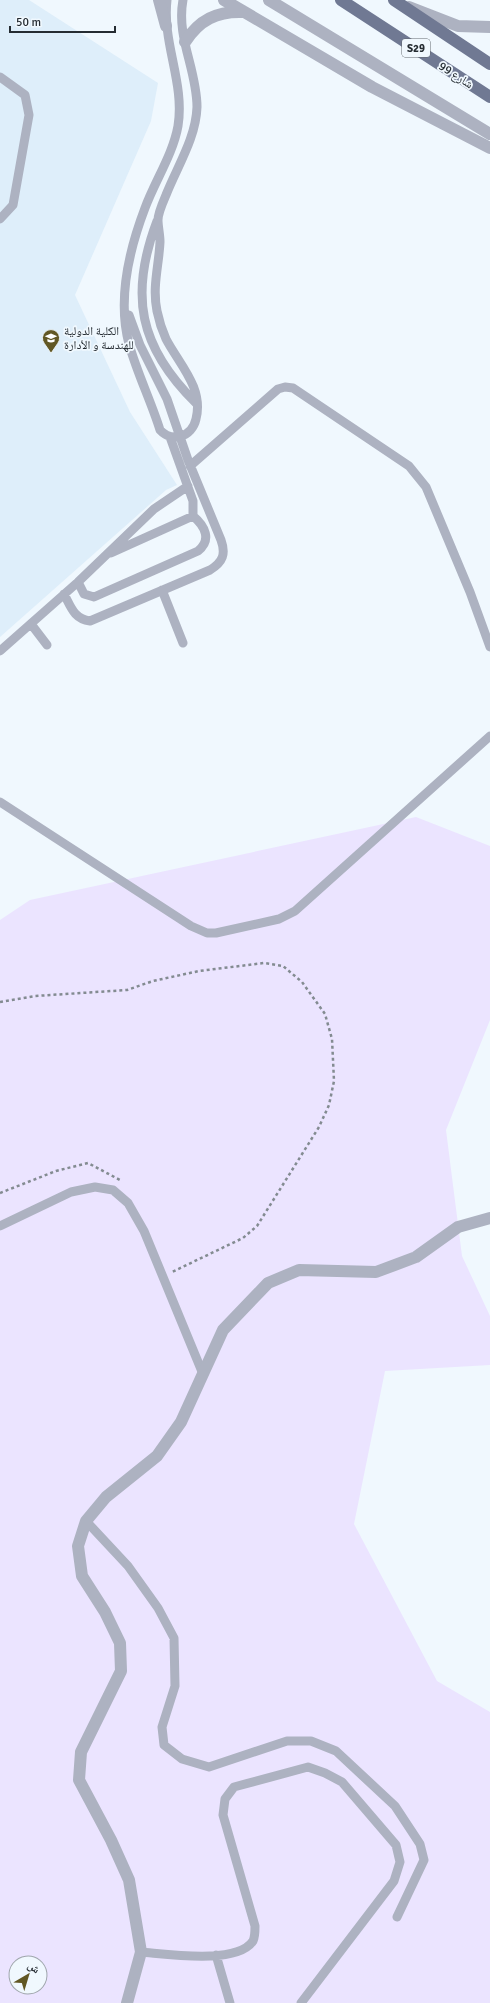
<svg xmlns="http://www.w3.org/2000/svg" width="490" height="2003" viewBox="0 0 490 2003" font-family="Signika,'Noto Naskh Arabic',sans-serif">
<rect width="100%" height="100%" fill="#f0f8fe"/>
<path fill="#deeefa" d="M0 0H29L158 83 151 121 75 295 130 412 177 485 166 490 0 637Z"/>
<path fill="#ebe4ff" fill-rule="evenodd" d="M416 817 490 846V1020L446 1130 462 1256 490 1316V1365L385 1371 354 1524 437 1681 490 1712V2003H0V920L30 900ZM16 1963H40V1987H16Z"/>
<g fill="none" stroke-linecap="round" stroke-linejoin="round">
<path stroke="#838b91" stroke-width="2.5" stroke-dasharray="3 3" stroke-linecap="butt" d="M0 1002 35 996 127 990 153 981 199 971 264 963 283 966 302 982 325 1014 332 1039 334 1081 329 1105 319 1127 257 1226 243 1238 172 1272
M0 1193 56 1171 88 1163 120 1180"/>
<path stroke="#adb2c1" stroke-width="9" d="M167 0C162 43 185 83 178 126 173 154 155 181 145 208 129 250 117 299 129 344 137 373 151 401 160 430 172 443 192 437 196 419 204 388 179 364 166 339 162 330 159 321 157 311 152 287 159 265 160 242 160 234 158 227 158 220 158 213 163 202 166 195 177 167 196 138 197 107 197 70 176 37 183 0
M0 77 25 95 29 115 13 205 0 219
M157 221C129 295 139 347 196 403
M170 437 193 501V516
M190 466 278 389 285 387 293 388 409 466 426 487 470 592 490 647
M111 553 193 516
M78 582 84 594 94 597 198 551C212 540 205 526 193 516
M162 590 183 643
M64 594C71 607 74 619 90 621L210 570C223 562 226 554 221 540L188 460 167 399 140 345 129 315
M31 624 47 645
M0 651 78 582 154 509 188 486
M0 802 191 926 207 933H216L279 919 295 911 490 736
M0 1226 71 1192 95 1187 113 1190 128 1203 144 1231 203 1374
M86 1521 128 1566 158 1608 174 1638 175 1686 162 1727 164 1745 182 1759 209 1767 287 1741H311L336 1751 395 1806 420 1844 424 1860 397 1917
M141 1952C167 1954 237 1965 253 1941 255 1937 255 1930 255 1926L223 1815 225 1799 234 1787 308 1767 325 1773 342 1782 396 1845 400 1862 394 1881 301 2003
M216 1955 230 2003"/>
<path stroke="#adb2c1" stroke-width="12" d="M159 0 166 26
M224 0 372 87 490 148
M269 0 490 134
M409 7 458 26 490 27
M185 42C199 20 217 11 243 12
M127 2003 141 1952 129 1880 111 1840 79 1780 81 1752 121 1671 120 1643 105 1612 82 1576 78 1546 86 1521 106 1497 157 1456 181 1422 223 1330 268 1283 299 1270 376 1272 416 1257 458 1227 490 1218"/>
<path stroke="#707993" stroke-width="12" d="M341 0 490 97
M394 0 490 64"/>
</g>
<defs>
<g id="university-pin" transform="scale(0.9)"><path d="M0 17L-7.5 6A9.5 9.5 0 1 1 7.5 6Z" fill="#615724" stroke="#f0f8fe"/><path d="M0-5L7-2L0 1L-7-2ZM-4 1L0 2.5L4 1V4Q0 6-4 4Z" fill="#fff"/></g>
</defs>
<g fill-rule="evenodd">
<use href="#university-pin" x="51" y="338"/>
</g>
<g text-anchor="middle" stroke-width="3.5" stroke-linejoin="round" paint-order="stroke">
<rect fill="#f0f8fe" stroke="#62696f" stroke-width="1" x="402" y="39" width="28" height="18" rx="3"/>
<g font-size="11" font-weight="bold" fill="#252c32">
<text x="416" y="52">S29</text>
</g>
<g font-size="12" fill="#252c32" stroke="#f0f8fe">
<text transform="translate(456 75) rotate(33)" y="4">99 شارع</text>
</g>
<g font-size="12" fill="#252c32" stroke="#f0f8fe" text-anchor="start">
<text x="64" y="335">الكلية الدولية<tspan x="64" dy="14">للهندسة و الأدارة</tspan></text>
</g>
</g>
<g transform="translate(28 1975) rotate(38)"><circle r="19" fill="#f0f8fe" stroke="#9fa6ac"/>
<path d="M0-3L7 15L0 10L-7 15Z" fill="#615724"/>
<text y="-6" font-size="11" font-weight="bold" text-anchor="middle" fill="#252c32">ش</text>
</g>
<path d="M10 26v6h105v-6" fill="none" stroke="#252c32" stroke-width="2"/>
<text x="16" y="26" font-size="12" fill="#252c32" stroke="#f0f8fe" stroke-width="3" paint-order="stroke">50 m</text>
</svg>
